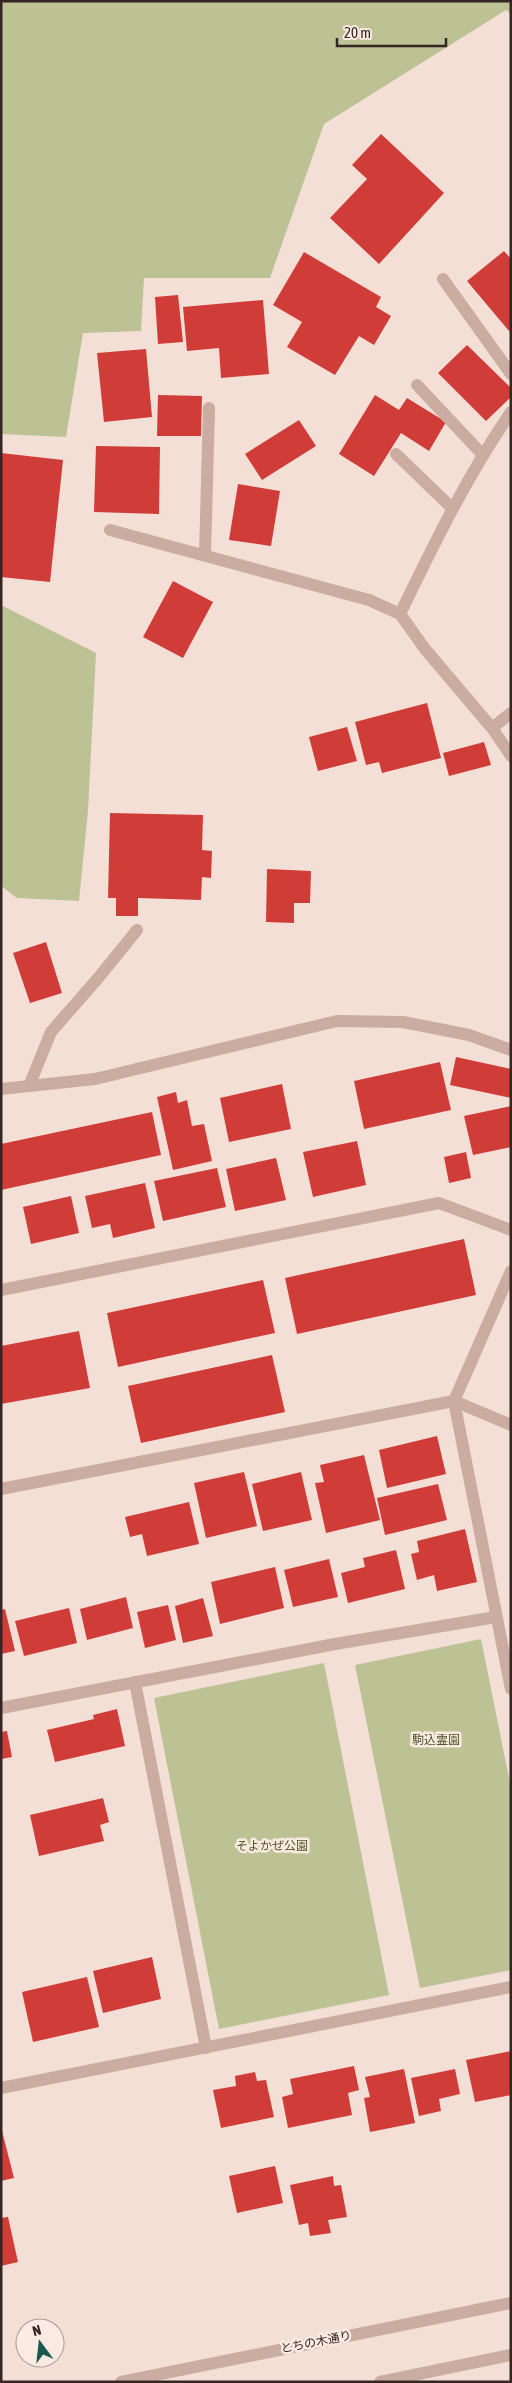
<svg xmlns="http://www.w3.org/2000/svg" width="512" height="2383" viewBox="0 0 512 2383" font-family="'Asap Condensed','Noto Sans JP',sans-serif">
<rect width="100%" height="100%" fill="#f3dfd6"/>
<path fill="#bdc295" d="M1 1H511V14L506 10 324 124 270 278H144L141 331 83 333 66 437 1 434Z
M1 605 96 653 88 811 79 901 17 898 1 886Z
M481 1639 511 1788V1970L420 1988 355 1665Z
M324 1663 389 1995 219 2029 154 1698Z"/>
<path fill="#d03c37" d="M381 134 444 193 379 264 330 218 367 179 352 165Z
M504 251 511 259V329L509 331 467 281Z
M304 252 381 297 376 307 391 316 374 345 359 336 335 375 287 347 302 322 273 305Z
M178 295 183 342 158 344 155 297Z
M263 300 269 374 221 378 219 348 187 351 183 307Z
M467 345 511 388V397L486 421 438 373Z
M146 349 152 417 104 422 97 353Z
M158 395 202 396 201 436H157Z
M375 395 399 410 407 398 446 422 429 451 401 433 374 476 339 454Z
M299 420 316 446 262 480 245 454Z
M96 446 160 447 159 514 94 512Z
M1 453 63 460 50 582 1 577Z
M238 484 280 491 271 546 229 540Z
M173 581 213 602 183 658 143 637Z
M427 703 441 758 382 773 379 762 366 765 355 722Z
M347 727 357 761 318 771 309 737Z
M484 742 491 765 449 776 443 753Z
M110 813 203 815 202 850 212 851 211 878 202 877 201 900 138 898V916H116V898H108Z
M267 869 311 871 310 903H294V923L266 922Z
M46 942 62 993 30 1003 13 953Z
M456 1057 511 1069V1098L450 1085Z
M440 1062 451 1110 364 1129 354 1081Z
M282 1084 291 1129 229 1142 220 1098Z
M176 1092 178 1103 187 1100 192 1126 204 1124 212 1161 173 1170 157 1097Z
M511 1106V1147L473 1155 464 1116Z
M152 1112 161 1155 1 1190V1144Z
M357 1141 366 1185 313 1197 303 1152Z
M466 1152 471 1178 449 1183 444 1157Z
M276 1158 286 1200 235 1211 226 1169Z
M217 1168 226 1207 163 1221 154 1181Z
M145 1183 155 1228 113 1238 110 1224 92 1228 85 1196Z
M71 1196 79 1233 31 1244 23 1207Z
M464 1239 476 1295 297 1334 285 1278Z
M263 1280 275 1333 118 1367 107 1313Z
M79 1331 90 1388 1 1404V1346Z
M272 1355 285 1412 141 1443 128 1386Z
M437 1436 446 1474 387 1488 379 1450Z
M364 1455 380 1520 326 1533 315 1483 324 1482 320 1465Z
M244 1472 257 1526 206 1538 194 1483Z
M301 1472 312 1520 263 1531 252 1484Z
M438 1484 447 1520 385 1535 377 1498Z
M189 1502 199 1544 147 1556 142 1534 130 1537 125 1517Z
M465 1529 477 1582 437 1591 434 1575 417 1580 411 1554 419 1552 417 1541Z
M396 1550 405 1589 348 1603 341 1573 365 1567 363 1558Z
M329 1559 338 1597 293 1607 284 1570Z
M275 1567 284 1608 220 1624 211 1582Z
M126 1597 133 1628 87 1640 80 1609Z
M203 1598 213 1636 183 1643 175 1606Z
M168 1605 176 1640 145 1648 137 1612Z
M69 1608 77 1643 24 1656 15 1621Z
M5 1609 15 1651 1 1654V1610Z
M117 1709 125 1746 55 1762 47 1730 94 1719 93 1715Z
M7 1731 12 1757 1 1759V1732Z
M103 1798 109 1822 100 1825 104 1841 39 1856 30 1815Z
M152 1957 161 1999 103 2013 93 1971Z
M87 1977 99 2027 33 2042 22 1992Z
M511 2051V2095L475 2102 466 2060Z
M354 2066 359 2090 348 2093 352 2115 288 2128 282 2097 293 2094 290 2079Z
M404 2069 415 2123 370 2132 364 2098 370 2097 365 2077Z
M455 2069 460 2094 439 2099 441 2111 419 2116 411 2078Z
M255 2072 257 2081 266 2080 274 2117 221 2128 213 2090 236 2086 235 2076Z
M1 2127 14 2178 1 2181Z
M275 2166 283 2203 237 2213 229 2176Z
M333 2176 334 2186 341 2185 347 2217 328 2220 331 2233 310 2236 308 2223 299 2225 290 2185Z
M8 2217 18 2262 1 2266V2218Z"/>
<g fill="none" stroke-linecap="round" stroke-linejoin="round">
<path stroke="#cbaca1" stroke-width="12" d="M443 279 511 374
M417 385 482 454
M396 454 452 508
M110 530 369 600 400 614 425 649 492 728 511 756
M205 555 209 408
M400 614C434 544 467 476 511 412
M492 728 511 713
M29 1086 51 1032 99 977 137 930"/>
<path stroke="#cbaca1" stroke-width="12" d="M1 1089 95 1079 337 1021 403 1022 469 1035 511 1050
M511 1271 454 1401 511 1689
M1 1290 439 1203 511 1230
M1 1489 454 1401 511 1425
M135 1682 206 2048
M1 1708 335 1644 496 1617
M1 2088 511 1987"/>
<path stroke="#cbaca1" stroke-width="12" d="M121 2382 511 2303
M380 2382 511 2355"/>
</g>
<g text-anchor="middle" stroke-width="5" stroke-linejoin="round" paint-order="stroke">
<g font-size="12" fill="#4e5526" stroke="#faeae2">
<text x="436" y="1744">駒込霊園</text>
<text x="272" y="1850">そよかぜ公園</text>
</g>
<g font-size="12" fill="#352625" stroke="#faeae2">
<text transform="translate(316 2342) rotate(-11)" y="4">とちの木通り</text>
</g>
</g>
<rect width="512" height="2383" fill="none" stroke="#352625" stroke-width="5"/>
<g transform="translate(40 2343) rotate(345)"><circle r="24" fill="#faeae2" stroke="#ab9c96"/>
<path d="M0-4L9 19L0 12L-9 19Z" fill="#175950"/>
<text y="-8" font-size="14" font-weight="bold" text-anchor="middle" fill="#352625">N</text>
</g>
<path d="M337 38v8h109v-8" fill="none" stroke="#352625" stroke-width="2.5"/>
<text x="344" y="38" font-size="15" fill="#352625" stroke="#faeae2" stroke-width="4" paint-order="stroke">20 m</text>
</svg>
